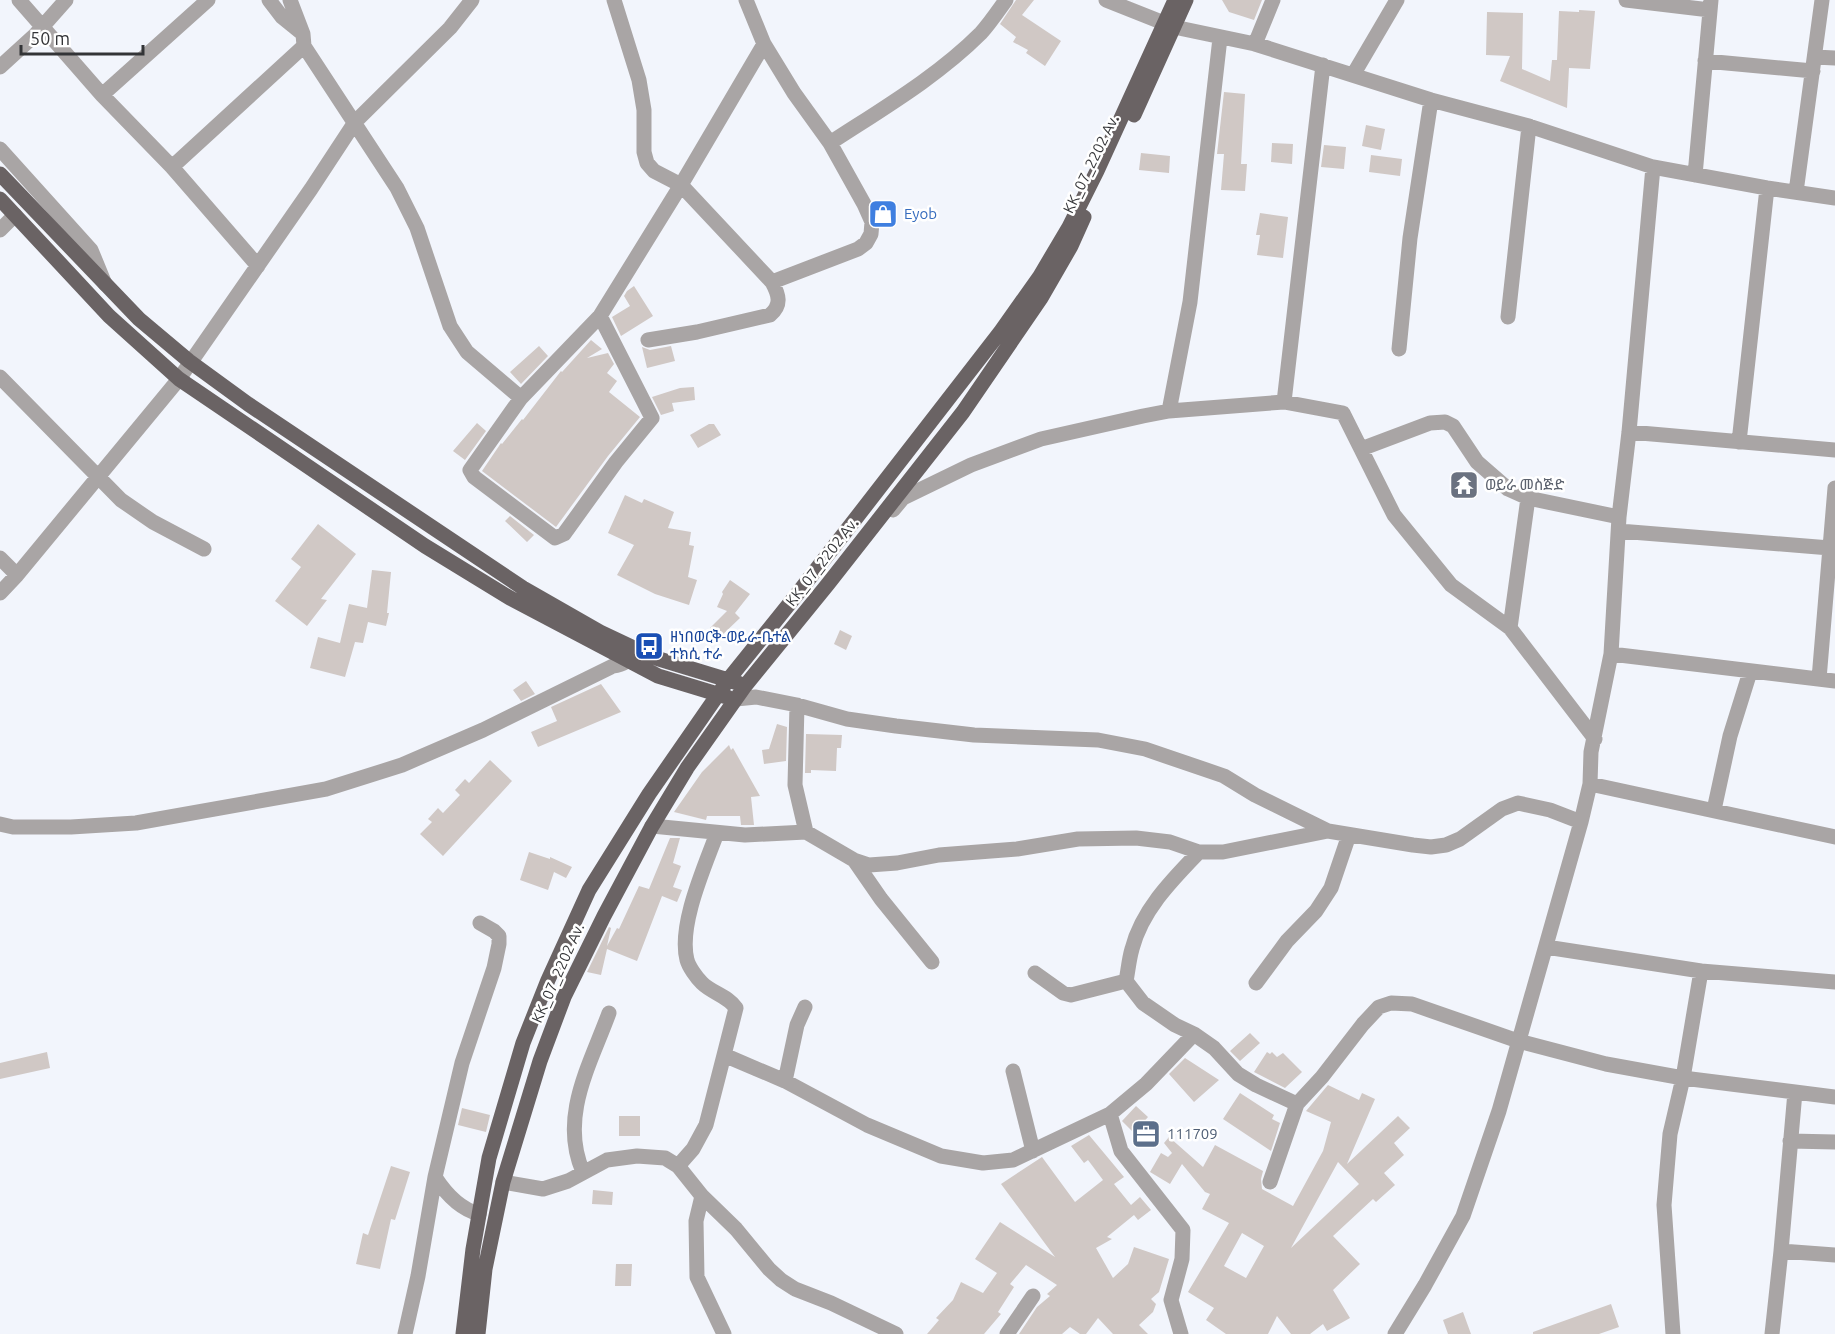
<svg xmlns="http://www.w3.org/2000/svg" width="1835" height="1334" viewBox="0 0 1835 1334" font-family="Ubuntu,'Noto Sans Ethiopic',sans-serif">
<rect width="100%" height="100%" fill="#f2f5fc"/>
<path fill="#d0c8c5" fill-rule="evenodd" d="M1016 0H1034L1022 15 1061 41 1045 66 1026 53 1028 50 1013 42 1016 37 1000 24Z
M1222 0H1262L1254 20 1229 12Z
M1579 10 1595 11 1590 69 1569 68 1567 108 1500 81 1510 56 1486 55 1487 12 1523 13 1522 69 1550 81 1552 60H1557L1559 11 1579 12Z
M1224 92 1245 94 1241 164H1247L1245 191 1221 190 1224 154H1217Z
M1366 125 1385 129 1381 150 1362 146Z
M1272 143 1293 144 1292 164 1271 162Z
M1324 145 1346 147 1344 169 1321 167Z
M1141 153 1170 156 1169 173 1139 170Z
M1371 155 1402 159 1400 176 1369 172Z
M1260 213 1288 217 1283 258 1257 255 1260 235H1256Z
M634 286 653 316 621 336 612 317 630 306 624 296 627 291Z
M591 340 602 349 587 358 608 353 614 364 607 373 617 381 609 392 640 417 608 456 556 527 482 471 501 443 502 444 522 419 523 420 561 371 562 372Z
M539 346 548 356 521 384 510 372Z
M671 346 675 361 647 368 642 347 650 350Z
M694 387 695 400 672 403 674 411 661 415 652 397 680 388Z
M477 423 486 431 465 460 453 451Z
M709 424H714L721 435 698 448 690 435Z
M625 495 642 503 644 499 674 512 668 528 691 532 689 545 694 546 688 577 697 580 689 605 655 594 617 575 634 545 608 533Z
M510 516 534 535 527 542 505 521Z
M318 524 356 554 321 599 327 600 307 626 275 601 301 567 291 559Z
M372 570 391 572 387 613H389L386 626 368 622 363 643 355 642 345 677 310 668 318 637 340 643 349 604 367 608Z
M730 580 750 594 735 613 740 618 719 638 710 628 727 611 717 607 723 594 722 592Z
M840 630 852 636 846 650 834 644Z
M526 681 535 694 521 701 513 690Z
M601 684 621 712 538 747 531 732 557 721 551 707Z
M777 724 787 727 786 761 764 764 762 750 769 749Z
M806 734 842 735 841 748H837L836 771 811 770V773H805Z
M729 745 731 750 733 748 760 796 751 797 754 825H741L740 816H707L706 820 674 812 702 772Z
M490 760 512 781 443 856 420 834 432 822 428 819 438 808 443 813 460 795 455 790 465 779 469 783Z
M670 838H680L673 863 681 866 673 887 682 890 677 902 662 896 637 961 607 949 601 975 587 972 609 927 611 928 607 946 617 928 619 929 639 886 649 889Z
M529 852 550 859V857L572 867 566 878 554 872 548 890 520 880Z
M1250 1033 1260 1043 1240 1061 1230 1051Z
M47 1052 50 1068 0 1079V1063Z
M1267 1052 1270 1054 1272 1052 1277 1057 1283 1053 1302 1072 1285 1088 1254 1072Z
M1185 1058 1219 1080 1194 1102 1169 1074Z
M1328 1085 1359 1100 1362 1093 1375 1099 1347 1164 1398 1116 1410 1128 1394 1143 1404 1155 1384 1173 1395 1185 1376 1202 1373 1199 1333 1236 1360 1264 1333 1290 1350 1318 1327 1331 1323 1324 1310 1334H1291L1277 1316 1268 1334H1226L1206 1320 1214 1308 1188 1292 1229 1223 1202 1209 1210 1194 1205 1192 1182 1164 1170 1184 1150 1172 1161 1153 1168 1157 1172 1153 1164 1143 1169 1137 1203 1167 1215 1145 1263 1171 1261 1179 1262 1189 1293 1206 1323 1151 1331 1122 1306 1111ZM1338 1162 1359 1184 1291 1248ZM1242 1233 1264 1246 1246 1278 1224 1266Z
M1240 1093 1274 1115 1272 1119 1280 1123 1271 1151 1223 1119Z
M1136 1106 1148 1117 1134 1133 1122 1121Z
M462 1108 490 1115 486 1132 458 1125Z
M619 1116H640V1136H619Z
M1089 1135 1124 1177 1114 1184 1131 1205 1140 1197 1151 1210 1138 1220 1134 1215 1107 1237 1112 1239 1096 1248 1113 1278 1128 1264 1134 1247 1169 1259 1159 1292 1151 1299 1156 1304 1153 1312 1139 1325 1148 1334H1113L1098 1318 1086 1334H1080L1070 1327 1062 1334H1019L1037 1307 1050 1296 1047 1294 1057 1285 1026 1265 1010 1284 1014 1287 998 1312 1001 1314 984 1334H927L939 1320 936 1318 953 1300 961 1282 983 1293 997 1273 975 1259 1000 1222 1055 1257 1001 1184 1042 1157 1075 1202 1103 1180 1088 1160 1084 1163 1071 1146Z
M391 1166 410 1172 395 1220 391 1219 380 1269 356 1264 363 1233 368 1235Z
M593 1190 613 1192 612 1205 592 1204Z
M616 1264H632L631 1286H615Z
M1611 1304 1619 1327 1599 1334H1533V1332Z
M1463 1312 1471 1334H1448L1443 1320Z"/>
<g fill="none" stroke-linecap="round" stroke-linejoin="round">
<path stroke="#a9a5a5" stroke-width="15" d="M19 0 102 95 172 167 258 266
M269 0 282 17 303 34
M290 0 303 34 304 46 397 188 417 228 450 326 467 352 521 398
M614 0 639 80 644 110V152L647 163 654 171 681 185 764 44
M1106 0 1174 27 1255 44 1431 100 1529 126 1653 167 1767 188 1835 198
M1626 0 1710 10
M1255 44 1273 0
M1815 57 1835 58
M1705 61 1813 71
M0 67 35 35 66 0
M1353 75 1397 0
M102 95 208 0
M830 143C882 109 937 77 981 33 990 23 998 11 1006 0
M0 149 91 250 105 284
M172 167 304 46
M1653 167 1629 432 1619 517 1611 654 1835 681
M1695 175 1711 0
M1796 192 1822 0
M0 230 15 215
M600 316 652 418 616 462 564 534 555 538 474 477 470 470 521 398 600 316 681 185 772 282
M1508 317 1529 126
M648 340 697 332 770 315C782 305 779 295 772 282L858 249 866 243 871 234 872 222 864 204 830 143 794 93 764 44 746 0
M1399 349 1410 238 1431 100
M0 377 121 500 153 522 204 549
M1284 402 1323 65
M1169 411 1190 302 1220 38
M1629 432 1835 450
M1739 442 1767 188
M1361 449 1430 423 1445 422 1453 426 1477 462 1508 489 1528 498 1619 517
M893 510 903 498 971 465 1041 439 1143 416 1169 411 1284 402 1343 413 1394 515 1451 585 1510 628 1595 739
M1619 531 1830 548
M0 558 17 575
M0 593 17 575 179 379 311 189 355 122 450 28 472 0
M1510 628 1528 498
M1819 679 1835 488
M736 699 756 697 797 705 847 719 896 726 974 735 1098 740 1145 749 1224 776 1255 795 1328 831 1413 845 1431 847 1446 845 1460 839 1502 809 1518 803 1550 810 1581 822
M797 705 795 785 806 832
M1590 784 1835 837
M1714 810 1730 736 1750 672
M0 824 13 827H71L136 823 326 789 402 765 483 730 613 666C624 665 628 661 634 652
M652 826 745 835 806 832 854 860 869 865 897 863 939 855 1017 849 1078 839 1136 838 1170 842 1199 852H1223L1328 831
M717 833C705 866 678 925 687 960 689 967 696 977 702 983 712 993 728 996 736 1008L724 1055
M1199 852C1172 880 1142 910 1132 949 1129 959 1128 971 1126 981L1143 1003 1175 1025 1194 1034 1214 1048 1238 1074 1256 1085 1297 1104
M854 860 881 899 932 962
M1546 947 1701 971
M1035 973 1063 993 1071 995 1126 981
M1256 983 1287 941 1316 911 1331 888 1349 835
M1013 1071 1033 1151
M785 1081 797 1025 805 1007
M1835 1097 1795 1092 1781 1251 1835 1255
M1110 1114 1121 1151 1183 1230 1182 1259 1171 1300 1181 1334
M1790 1141 1835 1142
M678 1166 693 1149 706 1125 724 1055 785 1081 867 1125 941 1156 983 1163 1013 1160 1110 1114 1146 1084 1194 1034
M583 1172C559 1117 590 1065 609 1013
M503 1182 543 1189 568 1181 607 1160 637 1156 665 1158 678 1166 702 1196 736 1229 769 1269 781 1280 795 1289 831 1303 896 1334
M1270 1182 1297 1104 1322 1077 1363 1024 1379 1007 1391 1003 1412 1004 1518 1041 1606 1064 1683 1078 1795 1092
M702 1196 696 1221 697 1277 724 1334
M479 1214C460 1209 446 1194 435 1177L462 1063 494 968 499 944V936L494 931 480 923
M405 1334 418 1276 435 1177
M1007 1334 1033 1296
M1395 1334 1425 1285 1463 1216 1499 1111 1581 822 1590 784 1591 752 1611 654
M1673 1334 1664 1205 1670 1134 1683 1078 1701 971 1835 982
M1772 1334 1781 1251"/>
<path stroke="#6a6364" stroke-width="15" d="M1134 115 1186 0
M0 174 139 319 189 361 248 404 523 588 600 632 636 649 659 659 738 683
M0 199 109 316 179 379 425 546 510 598 658 676 727 697
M463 1334 473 1249 489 1158 523 1043 548 980 589 890 649 794 728 680 798 593 1001 331 1040 276 1069 227 1097 171 1175 0
M478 1334 485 1269 503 1182 540 1061 564 997 604 916 652 826 687 768 745 686 828 584 963 412 1041 298 1071 246 1084 217"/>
</g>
<defs>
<g id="shop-square" transform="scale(1.5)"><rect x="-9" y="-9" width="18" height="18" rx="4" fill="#3f7fe0" stroke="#fff"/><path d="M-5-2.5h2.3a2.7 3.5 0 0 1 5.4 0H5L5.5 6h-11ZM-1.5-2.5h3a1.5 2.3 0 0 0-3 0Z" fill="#fff"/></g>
<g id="temple-square" transform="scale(1.5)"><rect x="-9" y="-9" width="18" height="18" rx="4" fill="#6b7280" stroke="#fff"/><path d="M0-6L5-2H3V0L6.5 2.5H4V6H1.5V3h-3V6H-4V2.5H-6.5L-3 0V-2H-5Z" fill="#fff"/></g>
<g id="bus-square" transform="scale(1.5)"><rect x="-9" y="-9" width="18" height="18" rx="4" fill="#1a4fb4" stroke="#fff"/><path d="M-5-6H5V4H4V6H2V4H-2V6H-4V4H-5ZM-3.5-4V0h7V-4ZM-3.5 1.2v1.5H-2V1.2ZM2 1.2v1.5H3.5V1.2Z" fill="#fff"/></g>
<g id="office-square" transform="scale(1.5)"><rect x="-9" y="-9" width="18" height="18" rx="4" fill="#5c6f8a" stroke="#fff"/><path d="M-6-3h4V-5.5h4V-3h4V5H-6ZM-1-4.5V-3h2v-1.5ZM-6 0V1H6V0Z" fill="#fff"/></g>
</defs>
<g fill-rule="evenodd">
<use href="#shop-square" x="883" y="214"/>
<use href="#temple-square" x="1464" y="485"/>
<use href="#bus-square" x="649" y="646"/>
<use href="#office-square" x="1146" y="1134"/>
</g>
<g text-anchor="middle" stroke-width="5" stroke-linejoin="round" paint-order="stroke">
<g font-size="15" fill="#333437" stroke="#fff">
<text transform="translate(1091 164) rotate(-64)" y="5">KK_07_2202 Av.</text>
<text transform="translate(822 562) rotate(-52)" y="5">KK_07_2202 Av.</text>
<text transform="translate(558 973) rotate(-66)" y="5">KK_07_2202 Av.</text>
</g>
<g font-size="15" fill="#366cbe" stroke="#fff" text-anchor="start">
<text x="904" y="219">Eyob</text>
</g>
<g font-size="15" fill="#5b616d" stroke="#fff" text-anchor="start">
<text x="1485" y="490">ወይራ መስጅድ</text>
</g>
<g font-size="15" fill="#164399" stroke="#fff" text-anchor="start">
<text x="670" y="642">ዘነበወርቅ-ወይራ-ቤተል<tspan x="670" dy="17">ተክሲ ተራ</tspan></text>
</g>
<g font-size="15" fill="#4e5e75" stroke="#fff" text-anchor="start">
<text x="1167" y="1139">111709</text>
</g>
</g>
<path d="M21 45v9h122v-9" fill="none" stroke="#333437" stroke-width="3"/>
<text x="30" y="45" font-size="18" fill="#333437" stroke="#ffffff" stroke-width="4.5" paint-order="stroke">50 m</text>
</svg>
